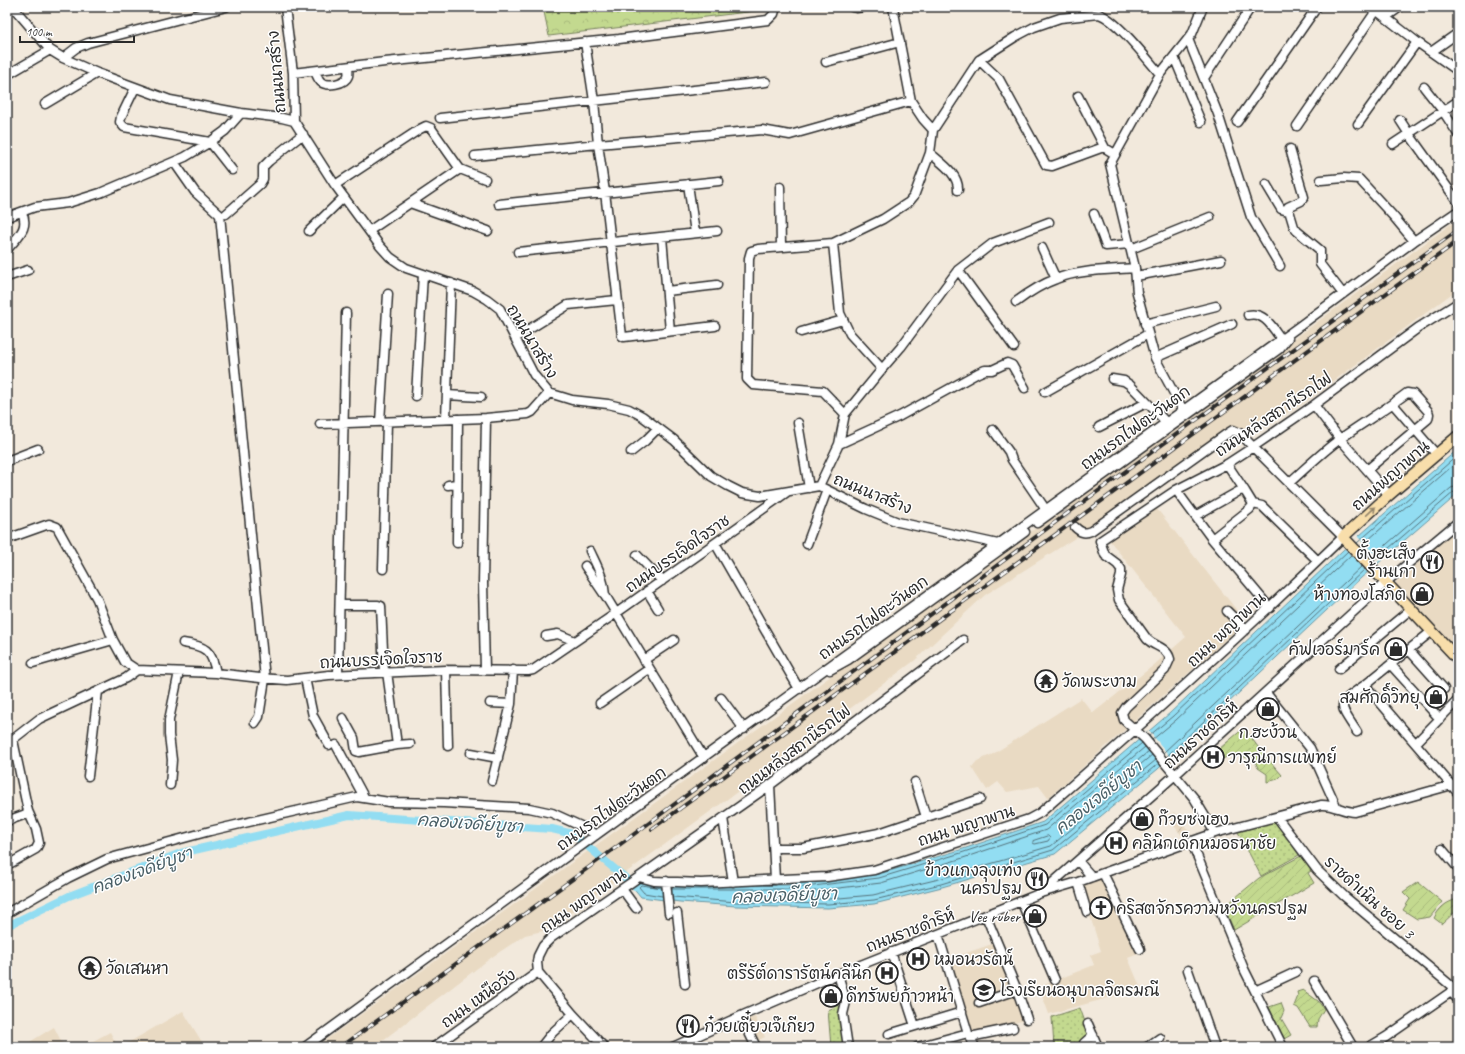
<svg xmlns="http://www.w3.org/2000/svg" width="1465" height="1054" viewBox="0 0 1465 1054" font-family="Caveat,'Playpen Sans Thai',sans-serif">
<defs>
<pattern id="industrial-furrows" width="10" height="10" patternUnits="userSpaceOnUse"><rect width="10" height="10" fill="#e9dac3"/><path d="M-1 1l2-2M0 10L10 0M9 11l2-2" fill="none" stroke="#c8bba8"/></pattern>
<pattern id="grass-dots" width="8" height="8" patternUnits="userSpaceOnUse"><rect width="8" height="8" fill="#c3d98f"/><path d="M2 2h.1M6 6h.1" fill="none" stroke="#a8ba7c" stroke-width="1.8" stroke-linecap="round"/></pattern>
<pattern id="park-crowns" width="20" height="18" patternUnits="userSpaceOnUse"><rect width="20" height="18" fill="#c3d98f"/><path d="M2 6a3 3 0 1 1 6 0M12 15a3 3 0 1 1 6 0" fill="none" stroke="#a8ba7c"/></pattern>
<pattern id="garden-furrows" width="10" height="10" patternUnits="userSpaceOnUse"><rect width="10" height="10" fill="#c3d98f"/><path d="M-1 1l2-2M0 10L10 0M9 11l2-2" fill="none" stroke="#a8ba7c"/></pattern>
</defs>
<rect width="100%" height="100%" fill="#f2e9dc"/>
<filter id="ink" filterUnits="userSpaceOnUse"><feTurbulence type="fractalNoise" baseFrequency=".025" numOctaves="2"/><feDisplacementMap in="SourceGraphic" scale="8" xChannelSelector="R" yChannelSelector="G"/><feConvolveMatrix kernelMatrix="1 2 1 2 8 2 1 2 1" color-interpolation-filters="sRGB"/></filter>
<g filter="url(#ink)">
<path fill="#e9dac3" d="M1458 219V289L1304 403 1257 431 1231 429 1113 514 985 595 914 661 766 771 547 930 525 935 492 957 374 1047H316L1003 552Z
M1157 509 1246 622 1048 798 1039 786 1007 792 998 782 987 790 972 767 977 761 993 754 1081 698 1093 713 1154 665 1186 637 1110 541 1152 511Z
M1458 528V652L1392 586Z
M1105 874 1143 952 1128 958 1141 989 1049 1014 1039 987 1094 965 1090 955 1101 951 1080 884Z
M995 943 1025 1020 1006 1025 968 1033 946 960Z
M183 1011 205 1047H121Z
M755 1017 765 1037 757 1041 746 1020Z
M54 1027 64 1047H26L25 1045Z
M110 1032 118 1047H82Z"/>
<path fill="url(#industrial-furrows)" d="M1174 812 1191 834 1183 837 1167 817Z"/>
<path fill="url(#grass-dots)" stroke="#77825d" d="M1276 821 1299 855 1261 876 1238 832Z
M844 1003 846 1047H831L828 1010Z
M1080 1008 1089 1033 1081 1047H1054L1052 1017Z"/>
<path fill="url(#park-crowns)" stroke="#77825d" d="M543 7H764V10L549 36Z"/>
<path fill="url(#garden-furrows)" stroke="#77825d" d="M1244 728 1261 751 1282 775 1278 779 1267 782V774L1258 768 1254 759 1231 754 1223 759 1219 754V749Z
M1301 856 1311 871 1308 873 1314 883 1234 930 1224 907 1259 878Z
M1418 882 1442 902 1430 917 1417 919 1403 910 1410 899 1403 892Z
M1457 899 1458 909 1442 924 1434 918C1440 907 1445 903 1457 899Z
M1303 990 1318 1001 1324 1009 1318 1019 1317 1027H1310L1298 1008 1294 1006 1298 996 1297 992Z
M1281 1003 1284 1011 1281 1018 1291 1035 1284 1039 1269 1007Z"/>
<path fill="#92ddf2" stroke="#6996a2" d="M1458 449V494L1361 578 1158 769 1055 854 942 887 874 904 828 908 736 906 680 902 641 897 631 885 639 881 680 885H788L879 874 960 850 1043 822 1170 713 1343 550Z"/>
<path fill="#f2e9dc" d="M1358 536 1380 560 1367 572 1344 548Z
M1149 731 1172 759 1163 767 1140 739Z"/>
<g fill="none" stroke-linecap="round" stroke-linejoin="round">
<path stroke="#54727b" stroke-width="1" d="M1357 543 1458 455
M1360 547 1458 461
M1371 558 1451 488 1458 486
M1374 561 1454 492 1458 491
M1149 736 1173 716 1348 551
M1152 740 1176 720 1351 555
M1145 747 1046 830 963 858 881 883 789 894H776L774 896 776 898 828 899 873 895 939 879 1051 846 1156 760
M1149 751 1097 795V797L1100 798 1152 755
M1163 753 1362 566
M1166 757 1365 569
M1048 836 1050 838 1048 841 1035 844 1033 843V841Z
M662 888 641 885 639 887 644 893 662 896
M672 889H788L879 878 961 853 1045 825 1142 743
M673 897 736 902 828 904 874 900 941 884 1053 850 1159 763"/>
<path stroke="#92ddf2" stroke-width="8" d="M7 926 69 896 181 853 349 815 552 829 573 834 635 886"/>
<path stroke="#cac3b9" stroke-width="8" stroke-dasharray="8 4" stroke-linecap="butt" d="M1063 511 1075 527"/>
<g stroke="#2b2b2b" stroke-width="11">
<path id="minor" d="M13 7 50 50 63 58 97 73 170 100 241 113 282 118 294 121
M285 7 293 73 294 121 335 185 380 246 390 257 406 268 473 291 487 299 500 309 534 375 549 393 572 400 608 404 629 409 642 416 674 440 711 476 728 486 742 493 760 496 819 486 866 509 898 522 998 544
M852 7 856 8 863 7
M1372 7 1417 42 1458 71
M1386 17 1400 7
M1188 39 1218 114 1251 217 1280 266
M585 42 594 101 598 144 605 192 622 336 624 337 715 326
M1431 52 1458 33
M1174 57 1201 122
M63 58 76 48 88 43 226 7
M979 60 999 79 1046 165 1052 166 1101 148H1105L1115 154
M826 62 900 42
M315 71C316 74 318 79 321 82 327 87 345 84 348 76 349 74 348 70 348 67
M293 73 385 62 619 39 768 20 774 14 776 7
M7 75 50 50
M1204 78 1251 7
M1424 87 1443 111 1458 134
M135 88 121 117 120 122 124 127 210 142 232 170
M1078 96 1105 148
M911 101 923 119 933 130
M45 104 97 73
M440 118 766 82
M1400 120 1409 134 1458 202
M1237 122 1317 7
M1358 124 1417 42
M1297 126 1376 11
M1393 144 1458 101
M1290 149 1304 197 1301 201 1288 207 1294 227 1297 231 1320 250V264L1343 294
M930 153C941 163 959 174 958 190
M475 156 598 144 762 130 790 135 911 101 893 7
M174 162 195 192 220 215 265 679 259 717 255 723
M460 169 485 179
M1321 180 1344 178 1359 179 1394 217 1414 241
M688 184 695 233
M1266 184 1281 209 1288 211
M335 185 420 129 426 126 431 128 460 169 369 231
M780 187 781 247
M410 203 488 231
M499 204 719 181
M226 214 260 184 263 179V167L269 161 303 134
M1094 214 1106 246 1130 244
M7 217 35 207 68 203 100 193 185 157 210 142 225 131 241 113
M309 231 344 197
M662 237 670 331
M833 243 840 313 850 334 882 369
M1042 248 1056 279
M1131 249 1210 217
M7 250C16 237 30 230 22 212
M518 252 717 231
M958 270 1014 347
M1136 276 1221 260
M7 277 28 270
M667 291 717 285
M1016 302C1028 293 1042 284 1056 279 1077 270 1111 270 1135 268
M1248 315C1264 311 1273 328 1281 339
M1145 324 1216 306
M801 332 843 320
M515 338 568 305 617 300
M1155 358 1232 324
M1112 379 1124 381 1130 385 1166 422
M1045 392 1148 334
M447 395 481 397
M416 396 423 274
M1393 404 1437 455
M1314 405 1340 439 1389 495
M1183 410 1155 358 1137 293 1135 268 1110 164 1160 74 1192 34 1203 7
M845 414 823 391 753 385 747 379 749 258 751 251 758 249 833 243 883 219 909 202 914 196 930 153 933 130 979 60 1015 37 1034 27 1060 18 1099 14C1117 20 1147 59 1160 74
M446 419 451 283
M380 422 388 294
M798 423 809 488
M320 424 486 418 528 414 532 412 549 393
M1099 427 1146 403
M993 430 1009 452 1012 460 1046 510
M839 444 900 416 978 373 985 370H992L1007 363 1012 365 1025 388
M631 452 645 441 658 428
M7 461 38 449
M1227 464 1245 491
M1289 483C1306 468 1322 452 1340 439 1362 423 1385 410 1407 393L1413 394 1428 411 1429 414 1428 419 1367 470
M448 485 457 484
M819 486 839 444 845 414 882 369 901 347 958 270 993 243 1049 222
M1176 490 1212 539 1270 608
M1253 504 1262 506 1318 561
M1195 516 1241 490 1245 491 1253 504 1250 509 1212 539
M1037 523 1279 349 1288 338
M7 539 49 524 57 527 97 599 113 640 125 662 137 670 216 673 260 678 287 680 329 675 446 670 528 671 533 670 615 614 787 492
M457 543 458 419
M715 543 799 689
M807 544 827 490
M590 551C597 566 604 578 605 595L704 758
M637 555 662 581
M585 566 604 594
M383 569 387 422
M647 591 658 609
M340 605H378L381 606 384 672
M1227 611 1246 630
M1432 631 1365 685 1458 793
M546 636 558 634 575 641
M183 643C205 646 212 650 216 673
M1409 650 1444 689
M644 660 674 640
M33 663 113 640
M1391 665 1440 719
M1339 669 1411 609
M446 670 448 746
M485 670 483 583 486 418
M830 670 848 660 1025 532
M338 674 346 313
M305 678 313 716 329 745
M1266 693 1310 748 1336 806
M721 698 744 729
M490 703 511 704
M600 703 649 669
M343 718 354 738 356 751 359 752 397 745 387 672
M1357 732C1338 703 1336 705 1365 685
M1416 743 1458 700
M7 744 39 719 126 678 137 670
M336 745 364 797
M397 745 410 744
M471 753 498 758
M88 776 98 691
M492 781 511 704 513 670
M915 782 926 817
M170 785 172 760 169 735V720L179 672
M770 785 775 880
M1277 817 1317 870 1344 896 1455 989
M723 818 733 882
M7 821 26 814 28 811 13 740
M1215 833 1194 798 1145 739 1124 720 1122 713 1126 707 1165 670 1170 659C1167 647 1155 647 1147 639L1119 600 1117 590 1121 575V569L1117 564 1105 555 1100 541 1176 490 1227 464 1253 447 1314 405 1418 328 1458 303
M1191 841 1244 969 1283 1047
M774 848H803L879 833 980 799
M1442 849 1458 868
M1078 861 1092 877
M11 863 36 849 39 843 36 829 28 811
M1103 873 1140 949
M639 877 770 785 963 640
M666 881 669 913
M1078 882 1087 912
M622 889 636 908
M1044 892 1078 882 1215 833 1321 805C1333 804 1344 812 1355 812L1452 785
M1021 901 1055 980
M7 913 68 878 107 859 210 831 357 797 389 802 444 803 529 808 552 813 585 828 596 835
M677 913 685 984
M986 916 1017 990 1027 1019
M938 934 968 1033 975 1047
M891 952 915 1026
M1188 970 1215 1047
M838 974 846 1002 843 1014 848 1047
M1314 981 1353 1047
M1255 991 1296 972
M1451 991 1458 1000
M979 1003 1017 990
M741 1016 756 1047
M1088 1024 1098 1047
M889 1034 962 1012
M970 1037 1013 1028
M689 1040 693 1047
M305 1047 596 835 1301 325 1414 241 1458 211
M434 1047 538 972
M541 1047 552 1033 573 1014
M604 1047 573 1014 538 972 537 962 538 956 543 946 551 938 639 877 654 881 701 883 827 877 874 870 1029 819 1040 813C1143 724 1244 633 1343 537L1253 447 1240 433 1233 430 1225 435 1091 531C1084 534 1080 532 1075 527
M673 1047 741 1016 838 974 1041 893 1175 775 1386 582 1458 522
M917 1047 968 1033
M1084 1047V1043L1093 1035
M1147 1047 1160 1038
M1369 1047 1386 1037 1458 987"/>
</g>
<g stroke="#2b2b2b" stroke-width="13">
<path id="major" d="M1458 436 1389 495 1343 537 1458 659"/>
</g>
<use href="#minor" stroke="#fff" stroke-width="8"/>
<use href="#major" stroke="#f8deab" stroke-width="10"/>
<g stroke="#2b2b2b" stroke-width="4">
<path id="rail" d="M652 829 1458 241
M341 1047 599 860 1068 513 1458 230"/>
</g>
<use href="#rail" stroke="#fff" stroke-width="2.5" stroke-dasharray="8" stroke-linecap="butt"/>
</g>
<defs><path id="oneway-shaft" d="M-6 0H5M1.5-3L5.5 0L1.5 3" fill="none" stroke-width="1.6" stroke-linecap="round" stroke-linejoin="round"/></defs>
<use stroke="#92846b" href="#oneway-shaft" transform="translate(1371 511) rotate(-43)"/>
</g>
<defs>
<g id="restaurant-ring" transform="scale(1.15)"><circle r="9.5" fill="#fff" stroke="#2b2b2b" stroke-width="1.5"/><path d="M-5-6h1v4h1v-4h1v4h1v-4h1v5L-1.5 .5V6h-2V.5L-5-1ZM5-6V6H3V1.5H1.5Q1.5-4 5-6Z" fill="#2b2b2b"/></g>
<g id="shop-ring" transform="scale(1.15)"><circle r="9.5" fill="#fff" stroke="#2b2b2b" stroke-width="1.5"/><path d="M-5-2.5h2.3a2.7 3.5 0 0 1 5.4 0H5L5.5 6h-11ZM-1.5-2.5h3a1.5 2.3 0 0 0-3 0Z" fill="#2b2b2b"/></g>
<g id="temple-ring" transform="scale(1.15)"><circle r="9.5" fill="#fff" stroke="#2b2b2b" stroke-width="1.5"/><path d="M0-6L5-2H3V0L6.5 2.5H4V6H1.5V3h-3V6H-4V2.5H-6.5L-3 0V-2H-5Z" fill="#2b2b2b"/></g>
<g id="hospital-ring" transform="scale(1.15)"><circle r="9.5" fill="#fff" stroke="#2b2b2b" stroke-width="1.5"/><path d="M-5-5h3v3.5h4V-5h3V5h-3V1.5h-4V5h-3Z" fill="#2b2b2b"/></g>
<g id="church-ring" transform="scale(1.15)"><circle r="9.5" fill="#fff" stroke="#2b2b2b" stroke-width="1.5"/><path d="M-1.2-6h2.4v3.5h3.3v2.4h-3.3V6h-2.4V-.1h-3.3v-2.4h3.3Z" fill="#2b2b2b"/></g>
<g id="school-ring" transform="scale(1.15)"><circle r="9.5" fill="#fff" stroke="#2b2b2b" stroke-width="1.5"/><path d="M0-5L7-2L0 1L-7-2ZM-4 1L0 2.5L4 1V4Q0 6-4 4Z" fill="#2b2b2b"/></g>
</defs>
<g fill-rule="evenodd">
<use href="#restaurant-ring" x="1432" y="562"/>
<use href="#shop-ring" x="1422" y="594"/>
<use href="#shop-ring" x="1396" y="649"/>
<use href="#temple-ring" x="1046" y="681"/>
<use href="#shop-ring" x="1436" y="697"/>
<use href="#shop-ring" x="1268" y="709"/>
<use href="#hospital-ring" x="1213" y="757"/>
<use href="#shop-ring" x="1142" y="819"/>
<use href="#hospital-ring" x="1116" y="843"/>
<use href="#restaurant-ring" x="1037" y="879"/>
<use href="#church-ring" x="1101" y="908"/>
<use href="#shop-ring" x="1035" y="916"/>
<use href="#hospital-ring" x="918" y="959"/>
<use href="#temple-ring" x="90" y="968"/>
<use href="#hospital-ring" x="887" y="973"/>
<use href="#school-ring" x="984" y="990"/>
<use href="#shop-ring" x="831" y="996"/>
<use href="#restaurant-ring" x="688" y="1026"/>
</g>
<g text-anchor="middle" stroke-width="3" stroke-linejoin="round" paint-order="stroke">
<g font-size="16" fill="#2b2b2b" stroke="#fff">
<text transform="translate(276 72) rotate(-95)" y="6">ถนนนาสร้าง</text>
<text transform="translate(533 341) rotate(59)" y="6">ถนนนาสร้าง</text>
<text transform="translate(1273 414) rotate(-34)" y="6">ถนนหลังสถานีรถไฟ</text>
<text transform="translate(1135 427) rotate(-36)" y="6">ถนนรถไฟตะวันตก</text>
<text transform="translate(1390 475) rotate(-41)" y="6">ถนนพญาพาน</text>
<text transform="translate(873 493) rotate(22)" y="6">ถนนนาสร้าง</text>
<text transform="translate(677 553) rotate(-35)" y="6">ถนนบรรเจิดใจราช</text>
<text transform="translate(873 617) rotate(-36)" y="6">ถนนรถไฟตะวันตก</text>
<text transform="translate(1226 629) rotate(-43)" y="6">ถนน พญาพาน</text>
<text transform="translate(381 659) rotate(-3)" y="6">ถนนบรรเจิดใจราช</text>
<text transform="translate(1200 734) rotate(-42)" y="6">ถนนราชดำริห์</text>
<text transform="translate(794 749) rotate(-37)" y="6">ถนนหลังสถานีรถไฟ</text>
<text transform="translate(611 808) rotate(-36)" y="6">ถนนรถไฟตะวันตก</text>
<text transform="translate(966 825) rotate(-18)" y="6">ถนน พญาพาน</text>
<text transform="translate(1370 897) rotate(42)" y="6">ราชดำเนิน ซอย 3</text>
<text transform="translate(583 900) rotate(-35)" y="6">ถนน พญาพาน</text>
<text transform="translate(910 930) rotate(-21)" y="6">ถนนราชดำริห์</text>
<text transform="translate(478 998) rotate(-36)" y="6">ถนน เหนือวัง</text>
</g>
<g font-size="16" fill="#2b2b2b" stroke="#fff" text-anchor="start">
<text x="1416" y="559" text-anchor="end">ตั้งฮะเส็ง<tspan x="1416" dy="18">ร้านเก่า</tspan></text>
<text x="1406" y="600" text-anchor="end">ห้างทองโสภิต</text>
<text x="1380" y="655" text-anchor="end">คัฟเวอร์มาร์ค</text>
<text x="1062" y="687">วัดพระงาม</text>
<text x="1420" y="703" text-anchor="end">สมศักดิ์วิทยุ</text>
<text x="1268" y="738" text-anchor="middle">ก.ฮะง้วน</text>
<text x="1228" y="763">วารุณีการแพทย์</text>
<text x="1158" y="825">ก๊วยซ่งเฮง</text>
<text x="1132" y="849">คลินิกเด็กหมอธนาชัย</text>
<text x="1022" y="876" text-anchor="end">ข้าวแกงลุงเท่ง<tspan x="1022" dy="18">นครปฐม</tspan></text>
<text x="1116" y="914">คริสตจักรความหวังนครปฐม</text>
<text x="1020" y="922" text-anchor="end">Vee ruber</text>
<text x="934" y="965">หมอนวรัตน์</text>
<text x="106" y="974">วัดเสนหา</text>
<text x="872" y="979" text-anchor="end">ตรีรัต์ดารารัตน์คลีนิก</text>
<text x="1000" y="996">โรงเรียนอนุบาลจิตรมณี</text>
<text x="846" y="1002">ดีทรัพยก้าวหน้า</text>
<text x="704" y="1032">ก๋วยเตี๋ยวเจ๊เกียว</text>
</g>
<g font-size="17" font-style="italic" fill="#4a6067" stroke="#fff">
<text transform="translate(1098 797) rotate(-39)" y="6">คลองเจดีย์บูชา</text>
<text transform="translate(470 823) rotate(4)" y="6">คลองเจดีย์บูชา</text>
<text transform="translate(142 870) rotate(-20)" y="6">คลองเจดีย์บูชา</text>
<text transform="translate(784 895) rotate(-2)" y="6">คลองเจดีย์บูชา</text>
</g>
</g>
<rect width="1465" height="1054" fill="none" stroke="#fff" stroke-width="24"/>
<rect x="12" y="12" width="1441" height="1030" fill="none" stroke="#2b2b2b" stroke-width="1.5" filter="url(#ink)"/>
<path d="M20 36v6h114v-6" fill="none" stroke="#2b2b2b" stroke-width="2"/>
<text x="26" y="36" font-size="12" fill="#2b2b2b" stroke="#ffffff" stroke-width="3" paint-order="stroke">100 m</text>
</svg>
